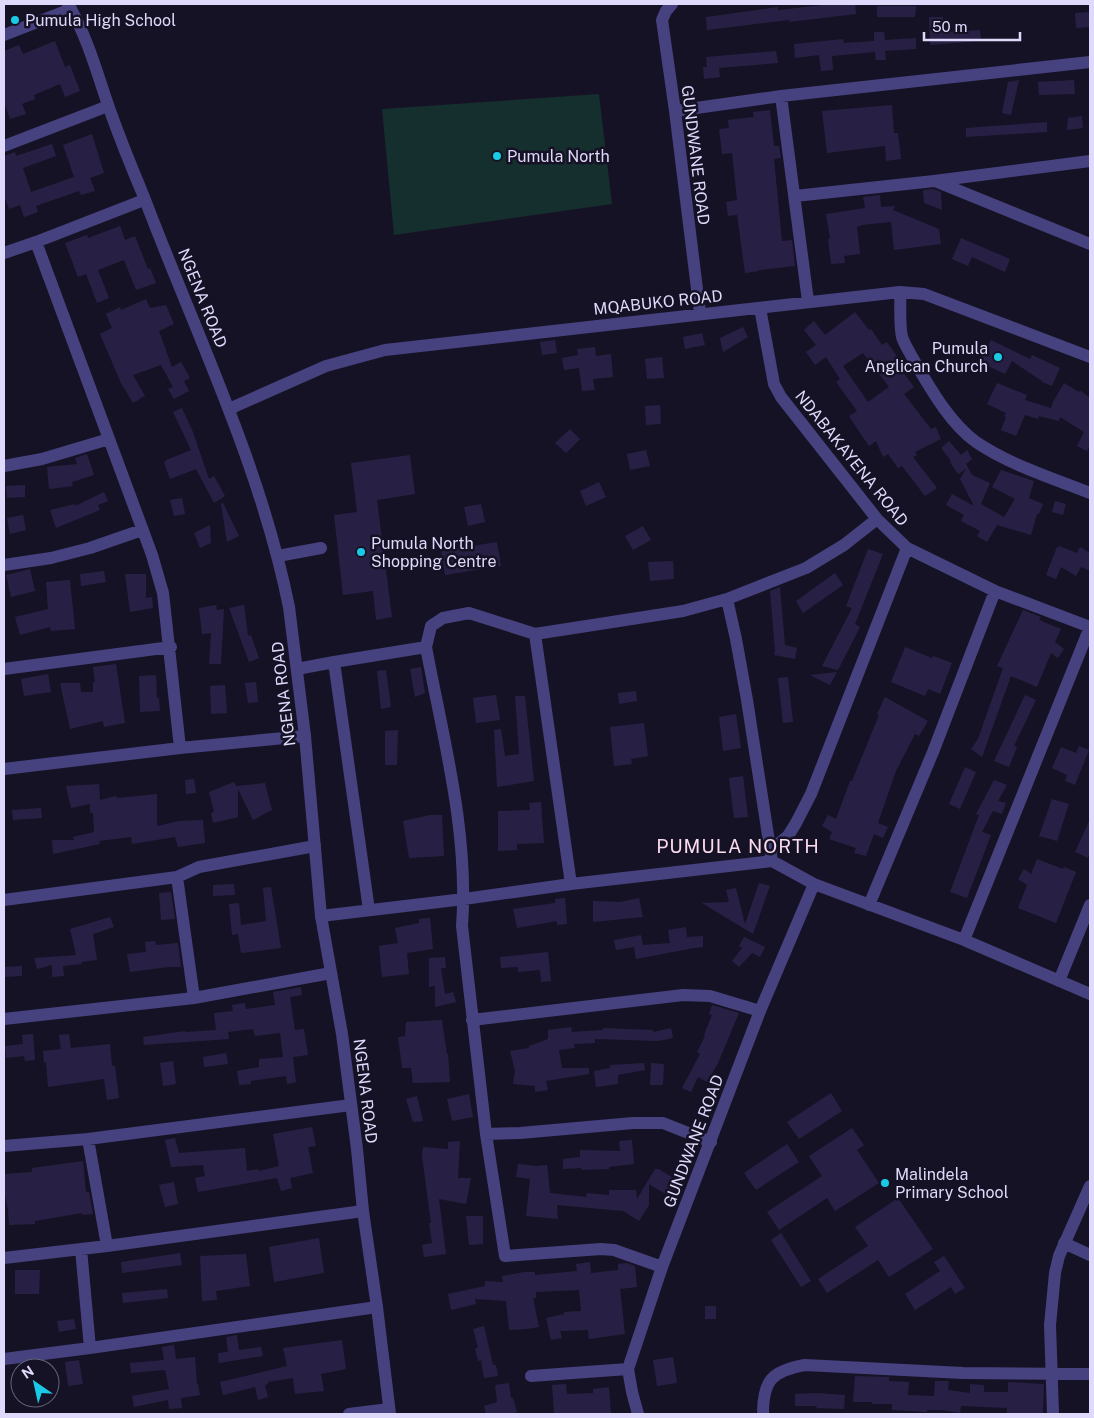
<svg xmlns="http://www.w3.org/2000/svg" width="1094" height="1418" viewBox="0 0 1094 1418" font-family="'Public Sans',sans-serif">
<rect width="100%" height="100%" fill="#161225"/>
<path fill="#152e2e" d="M599 94 612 204 394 235 382 109Z"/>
<path fill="#282044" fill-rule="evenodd" d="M832 4H855L856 14 789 22V20L707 30 706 17 778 7V10Z
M877 6H916L915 17H877Z
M1090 12V27L1076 28 1075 13Z
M929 17H943L944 32 980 30 981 41 930 45Z
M874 32H884L885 40 916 38V49L885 51 886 60H876L875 52 832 56 833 70 821 71 819 55 795 58 794 44 843 39 844 43 874 41Z
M55 41 65 67 70 65 80 91 65 97 60 84 34 95 35 99 22 104 26 114 10 119 4 102V51L19 45 23 54Z
M776 51 778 63 719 68 720 77 704 79 703 67H707L706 57Z
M1019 80 1011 115 1002 113 1008 82Z
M1074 80 1075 94 1039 95 1038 82Z
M892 105 894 133H898L901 159 886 161 885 146 827 153 822 111Z
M770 110 774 146H779L781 158 774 159 782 241 792 240 795 266 759 270V271L745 273 737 215 728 216 726 202 737 200 732 153 722 154 719 129 729 128 728 120 754 117 753 112Z
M1082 116 1083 128 1067 130 1068 118Z
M1047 122V132L966 137V128Z
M92 134 104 173 90 178 95 191 81 195 79 191 36 206 38 212 24 217 20 205 9 209 4 196V156L15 152 16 156 52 144 56 156 23 168 31 192 74 177 63 145Z
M934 189 941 192 942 210 924 203 923 190Z
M880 195 881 207 895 206 893 210 939 229 941 244 894 250 891 222 862 225 857 227 860 254 844 256 845 263 831 264 828 239 830 238 826 214 865 208 863 197Z
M120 226 125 240 135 236 148 269 150 268 156 283 136 290 124 260 98 270 109 298 97 303 86 274 78 277 65 243 87 235 88 238Z
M961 238 1010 259 1005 272 972 257 968 266 952 259Z
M146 299 150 308 166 305 174 324 159 331 172 367 181 362 190 378 184 381 189 391 174 399 168 389 173 387 161 365 133 375 145 396 133 403 121 383 100 334 112 328 106 314 120 307 121 310Z
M855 312 869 330 871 329 882 345 887 342 906 369 902 371 914 387 904 394 931 429 936 427 941 439 915 452 917 455 913 457 937 488 925 496 902 466 898 468 888 454 883 457 876 441 869 446 860 433 849 416 857 411 836 382 840 379 826 357 815 365 806 352 816 345 804 330 814 321 825 335ZM863 353 889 387 868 402 843 366Z
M743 327 748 337 723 352 720 338Z
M702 333 705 345 685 349 683 337Z
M555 340 557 353 542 355 540 342Z
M991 340 1030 359 1032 355 1060 368 1052 386 1042 382V381L1012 361 1005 374 980 362Z
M595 347 596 356 611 354 613 377 593 379 595 390 582 391 579 368 564 370 562 358 578 355 577 349Z
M662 357 664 378 647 379 645 359Z
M997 383 1027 395 1025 400 1051 408 1053 402 1064 383 1079 392 1080 390 1090 398V444L1087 451 1077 446 1084 432 1060 417 1059 421 1039 416 1038 419 1025 415 1016 436 1001 430 1006 417 1004 416 1006 413 987 404Z
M660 405 661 424 646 425 645 406Z
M182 408 193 432 209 479 214 476 225 496 214 503 196 469 170 479 164 463 166 460 191 450 173 412Z
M570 429 580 439 566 453 555 443Z
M949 441 961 455 967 450 972 459 966 464 972 475 990 483 981 504 1004 517 1015 499 992 487 1001 470 1034 481 1029 498 1043 504 1039 514H1037L1031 535 997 525 987 542 977 536 980 531 961 521 964 515 946 505 952 494 974 506 960 479 966 469 958 474 950 462 951 461 941 448Z
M646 450 650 466 630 470 627 454Z
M87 454 94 475 72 482 73 486 49 489 47 467 77 464 75 458Z
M410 455 415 494 377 500 392 617 376 620 373 591 343 595 334 515 357 512 351 463Z
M599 482 606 497 586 506 580 491Z
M25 485V497L7 498 6 486Z
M104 492 108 501 98 505 100 510 56 528 50 510 75 504V506Z
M182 498 185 514 174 516 170 500Z
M1055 501 1066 504 1063 515 1052 512Z
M223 503 239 536 227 542 221 504Z
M481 504 485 522 468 526 464 507Z
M23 515 26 530 10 534 7 518Z
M210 525 211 543 200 548 194 533Z
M643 526 651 540 633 550 625 536Z
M497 542 501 566 445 575 441 551Z
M1059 546 1077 553 1080 547 1090 553V571L1081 567 1076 576 1061 567 1056 579 1046 575 1057 547 1058 548Z
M868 549 883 554 855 624 860 627 838 670 822 666 852 608 846 606Z
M673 561 674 579 650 581 648 562Z
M30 569 35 591 11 597 6 575Z
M104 571 106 582 81 586 80 574Z
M835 573 843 585 803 613 796 601Z
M125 574H146V598L152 597 153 608 130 612Z
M70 580 75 629 51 631 50 627 20 635 15 617 48 609 46 582Z
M780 587 785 645 797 648 795 659 774 655 775 651 770 591Z
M216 605 217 610 224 609 221 664H209L211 633 202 634 199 608Z
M244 605 248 636 251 635 259 658 249 662 229 608Z
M1023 610 1041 617 1039 620 1061 629 1055 642 1064 649 1058 658 1051 653 1037 687 1011 676 982 757 971 749 978 739 1003 668 997 666Z
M905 647 932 658 933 656 952 663 940 694 928 689 925 696 891 682Z
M116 664 125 723 104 727 103 721 70 729 60 683H80L81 692H93V682H95L93 667Z
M421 667 425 693 415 697 410 669Z
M386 670 391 707 381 709 377 671Z
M837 672 830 685 810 675Z
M48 674 51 692 24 696 21 679Z
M156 675 157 698H159L160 711 140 712 139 676Z
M788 677 793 722 783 723 778 678Z
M256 682 258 702 248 703 245 683Z
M225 685 227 713 211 714 210 686Z
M636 691 637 701 619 704 618 693Z
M496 695 500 720 476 723 473 698Z
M1025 695 1036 700 1014 746 1017 747 1009 767 994 761Z
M515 696H525L534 781 497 787 494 730 501 729 505 756 519 754Z
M885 697 928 721 919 736 915 734 896 771 878 823 888 827 883 838 874 834 866 856 854 853 856 848 829 839 832 832 822 826 828 815 836 819 850 781H852L879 715 877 714Z
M736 714 741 748 723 751 719 717Z
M644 723 648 756 631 759 632 764 614 766 610 727Z
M398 730 397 765H385V731Z
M1079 746 1089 750 1075 785 1065 781 1067 775 1052 768 1061 747 1076 753Z
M965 767 976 772 960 809 949 804Z
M743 776 748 817 734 818 729 778Z
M194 779 196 793 186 794 185 780Z
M994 780 1007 785 998 801 1006 803 1002 814 993 811 982 832 991 835 967 898 950 892 979 815 976 814Z
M234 782 236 786 265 783 272 810 253 820 238 789V817L213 823 211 813 214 812 209 792Z
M99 784 100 800 116 796 117 798 157 794V826L179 821 203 820 205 843 178 847 175 837 132 844 131 837 99 841 100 844 53 854 52 840H74L73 837 94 832 93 813H90V804L71 808 66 786Z
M1052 799 1069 804 1057 841 1039 836Z
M541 802 544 843 517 844V850L498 851V811L530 810 529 803Z
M41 808 42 818 13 820 12 810Z
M430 815H442L444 856 409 858 403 821Z
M1090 819V852L1088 858 1075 852Z
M1037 859 1063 869 1064 867 1076 872 1056 923 1018 908 1027 885 1018 879 1024 869 1031 874Z
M759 883 770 886 753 934 702 903 729 902 726 890 736 888 745 924Z
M234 884 235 895 213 896V885Z
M271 887 281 948 241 953 238 934 232 935 229 904 239 903 241 925 266 921 263 888Z
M171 892 175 919 161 920 159 893Z
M565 898 567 924 557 925V921L517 928 513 909 555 903V899Z
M639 898 643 917 593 922V901L620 902Z
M110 917 114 927 93 934 97 960 81 962 82 964 63 966 64 976 52 977V965L37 969 34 958 76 955 70 929Z
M430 918 433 949 407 953 409 974 382 977 379 946 398 943 395 928 419 923V919Z
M686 927 687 937 703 936V947L694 948 636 959 634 947 616 950 614 940 641 935 643 945 670 943 668 930Z
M744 937 765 947 760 957 752 953 739 967 732 961 742 948 739 946Z
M155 941 156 945 178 943 181 967H169L130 972 127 954 146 952 145 942Z
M548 952 551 981 541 982 540 970 518 972V967L501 968 500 957Z
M445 957 446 968H441L445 994 453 992 456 1002 435 1007V986L429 987V958Z
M22 966V976L4 977V967Z
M301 987 302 995 290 997 295 1030 304 1029 308 1055 293 1057 296 1082 287 1084 286 1076 251 1081V1084L239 1085 237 1071 259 1067V1059L283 1057 280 1033 255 1036 253 1029 228 1032 229 1039 144 1045 143 1037 185 1031 186 1032 216 1030 214 1013 233 1011 232 1005 245 1003 246 1009 275 1005 273 992Z
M712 1005 739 1013 718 1063 707 1082 698 1077 691 1092 682 1088 700 1054 697 1052 705 1036 704 1035 712 1015 709 1014Z
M442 1020 447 1054H448L450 1082 413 1083 411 1068H402L398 1037 405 1036 406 1022Z
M571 1027 572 1032 603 1030V1028L653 1030V1032L671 1028 673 1038 659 1041 595 1039V1043L574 1044 575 1048 559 1050 562 1068H589V1074L546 1081 548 1090 535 1092V1086L513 1084 515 1071 510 1051 529 1048V1046L548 1039V1030Z
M33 1034 35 1060 25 1061 24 1056 6 1058 5 1046 23 1044 22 1035Z
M69 1034 71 1048 110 1044 112 1066H115L119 1098 107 1100 104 1079 48 1087 46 1062 44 1063 43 1051 61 1049 59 1035Z
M226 1053 228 1064 204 1067 203 1057Z
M173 1061 176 1084 163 1086 160 1063Z
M644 1063 645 1070 618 1075V1084L596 1087 594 1071 610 1068V1065Z
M651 1063 664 1064 663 1085H650Z
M831 1093 842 1111 799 1139 787 1122Z
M469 1094 473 1117 452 1121 447 1099Z
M417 1096 423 1121 413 1122 406 1099Z
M312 1127 316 1146 308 1147 313 1173 290 1178 292 1188 281 1191 277 1178 198 1192 195 1178 205 1176 203 1165 171 1167 165 1140 175 1138 179 1153 245 1148 247 1171 258 1169 259 1171 279 1166 273 1134Z
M852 1128 864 1145 857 1150 879 1183 835 1211 827 1198 779 1230 767 1212 822 1176 809 1156Z
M632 1140 634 1164 609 1167V1169L582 1170 581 1168 563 1169V1159L580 1157V1150L620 1151 619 1141Z
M460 1141 458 1178H471L466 1204 439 1199 446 1254 424 1257 422 1245 432 1243 429 1223H431L422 1156 423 1147 448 1149V1142Z
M787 1144 799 1162 756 1190 744 1173Z
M83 1161 86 1192H89L93 1214 82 1215V1213L35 1221V1224L9 1225 8 1210 4 1191V1174L32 1172V1168Z
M518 1164 536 1166 547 1165 550 1193 586 1197 587 1193 609 1195V1190H636L637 1199 655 1169H659L681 1183 672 1198 649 1184V1205L639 1221 623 1211 557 1205 558 1219 526 1216 530 1179 516 1177Z
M174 1182 178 1204 165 1207 159 1185Z
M898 1198 933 1249 889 1277 878 1260 827 1293 818 1279 868 1246 855 1227Z
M466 1216H483V1244L469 1245Z
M781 1233 811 1281 801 1287 771 1240Z
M319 1238 324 1273 274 1282 269 1247Z
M180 1253 182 1265 122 1273 121 1262Z
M246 1254 250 1286 216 1291 217 1300 202 1301 200 1256Z
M944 1256 965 1288 955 1294 951 1287 915 1310 905 1294 940 1271 934 1262Z
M590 1262 591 1273 618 1270V1264L627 1263 635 1266 637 1287 620 1289 625 1334 589 1339 588 1330 560 1331 562 1338 551 1340 546 1318 564 1314V1312L581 1311 579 1290 536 1292V1298H533L539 1327 527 1329 509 1330 506 1301 475 1299 476 1304 451 1310 448 1294 485 1286V1281L503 1282 502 1276 524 1272H535V1275L577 1271 576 1264Z
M15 1270H40L39 1294H15Z
M167 1289 168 1298 123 1303 122 1293Z
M705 1306H716V1319H705Z
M74 1319 76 1329 59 1332 57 1321Z
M484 1326 493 1365H496L498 1376 484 1378 481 1360 478 1361 475 1348H478L473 1329Z
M237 1335 239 1350 261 1347 263 1356 219 1363 218 1353 228 1352 226 1337Z
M342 1340 346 1369 321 1374 324 1391 295 1394 293 1378 268 1382V1384L265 1385 268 1397 258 1400 255 1387 223 1395 220 1382 287 1366 283 1348Z
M174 1345 176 1359 195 1357 197 1384H198L200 1395 181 1398 182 1408 169 1409 168 1400 134 1407 132 1396 169 1389 165 1370 131 1373 130 1363 164 1360 162 1347Z
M673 1357 677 1383 657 1386 653 1360Z
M79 1360 83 1384 68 1386 65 1362Z
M855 1376 889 1377V1381L909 1382 908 1395 934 1396 935 1381H949L948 1390 970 1393V1384L984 1385V1392H1008V1382L1044 1384 1043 1413 1007 1414V1408L961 1406 960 1413 942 1410H927V1412L892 1410V1404H872V1402H853Z
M509 1383 511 1398H513L517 1412 509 1414H486L484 1406 497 1402 495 1385Z
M566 1384 567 1394 593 1393V1389L609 1387 611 1414H554L552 1385Z
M817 1393 845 1395 844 1409 816 1408 817 1406H795V1394Z"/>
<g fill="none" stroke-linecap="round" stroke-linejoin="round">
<path stroke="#46427f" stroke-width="12" d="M672 4 666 11 662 20 675 111 700 313
M4 35 71 9
M781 96 808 301
M675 111 781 96 1090 62
M4 146 108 106
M935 181 1090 244
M795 196 934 181 1090 161
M36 242 152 555 163 593 180 748
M4 253 36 242 144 200
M900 292C901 306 899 323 902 337 905 346 912 356 916 364 932 391 950 423 976 442 1010 465 1052 478 1090 493
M760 308 774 384 781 397 877 519 907 548 995 591 1090 627
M229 409 326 366 385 350 900 292 924 294 1090 357
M4 466 42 459 109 439
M278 556 321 548
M4 565 51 558 90 548 142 530
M535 634 571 884
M4 669 171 647
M297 669 334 662
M4 769 180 748 305 736
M771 850 788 836 796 823 811 794 907 548
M772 861 747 700 736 639 727 599 806 568 844 545 877 519
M177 877 199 867 315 846
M4 900 177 877 194 998
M869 905 933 752 995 591
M369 910 334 662 426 647
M321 916 464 899 571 884 772 861 814 884 964 940 1090 994
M964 940 1090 627
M1059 981 1090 905
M4 1019 194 998 331 973
M472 1020 683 995 710 996 760 1011
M486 1134 520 1133 633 1123H663L711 1142
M88 1139 107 1246
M4 1146 88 1139 351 1105
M1064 1243 1090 1255
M81 1249 90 1348
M4 1258 107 1246 363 1211
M662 1267 614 1250 601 1249 505 1256 486 1134 462 926C469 832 443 738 426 647L431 626 443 618 469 613 535 634 683 611 727 599
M4 1359 90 1348 377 1307
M531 1376 628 1369
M349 1414 389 1409
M638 1414 632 1392 628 1369 662 1267 760 1011 814 884
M763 1414C763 1380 772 1371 805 1365L963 1373 1090 1374
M1053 1414 1050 1325 1055 1273 1059 1256 1090 1186"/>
<path stroke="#46427f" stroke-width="12" d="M68 4C86 34 96 69 107 102 118 134 131 166 144 197 195 332 260 464 289 607L305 736 321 916 342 1034 357 1149 363 1211 377 1307 390 1414"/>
</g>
<g fill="#19cae7" stroke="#161225" stroke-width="2">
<circle cx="15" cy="20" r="5"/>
<circle cx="497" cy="156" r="5"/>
<circle cx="998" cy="357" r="5"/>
<circle cx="361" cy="552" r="5"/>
<circle cx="885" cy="1183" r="5"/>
</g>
<g text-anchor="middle" stroke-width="5" stroke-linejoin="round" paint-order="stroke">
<g font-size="16" fill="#dfd9fb" stroke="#161225" text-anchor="start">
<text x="25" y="26">Pumula High School</text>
<text x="507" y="162">Pumula North</text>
<text x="988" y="354" text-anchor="end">Pumula<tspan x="988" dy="18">Anglican Church</tspan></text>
<text x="371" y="549">Pumula North<tspan x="371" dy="18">Shopping Centre</tspan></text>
<text x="895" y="1180">Malindela<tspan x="895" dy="18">Primary School</tspan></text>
</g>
<g font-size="16" fill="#dfd9fb" stroke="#161225">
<text transform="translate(696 155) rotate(83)" y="6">GUNDWANE ROAD</text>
<text transform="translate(203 298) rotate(68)" y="6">NGENA ROAD</text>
<text transform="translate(658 302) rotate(-6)" y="6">MQABUKO ROAD</text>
<text transform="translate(852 458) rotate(51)" y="6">NDABAKAYENA ROAD</text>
<text transform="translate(283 694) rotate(-97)" y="6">NGENA ROAD</text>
<text transform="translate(366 1091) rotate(83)" y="6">NGENA ROAD</text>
<text transform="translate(693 1141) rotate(-69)" y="6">GUNDWANE ROAD</text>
</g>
<g font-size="19" letter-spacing="1" fill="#fbdbee" stroke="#161225">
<text x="738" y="853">PUMULA NORTH</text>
</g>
</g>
<rect width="1094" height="1418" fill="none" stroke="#dfd9fb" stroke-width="10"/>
<g transform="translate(35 1383) rotate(326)"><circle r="24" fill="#161225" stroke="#66627b"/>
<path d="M0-4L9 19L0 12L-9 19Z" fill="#19cae7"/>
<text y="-8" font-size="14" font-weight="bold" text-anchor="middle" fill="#dfd9fb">N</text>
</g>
<path d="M924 32v8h96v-8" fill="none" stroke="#dfd9fb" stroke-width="2.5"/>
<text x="932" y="32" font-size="15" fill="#dfd9fb" stroke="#161225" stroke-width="4" paint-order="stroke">50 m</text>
</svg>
